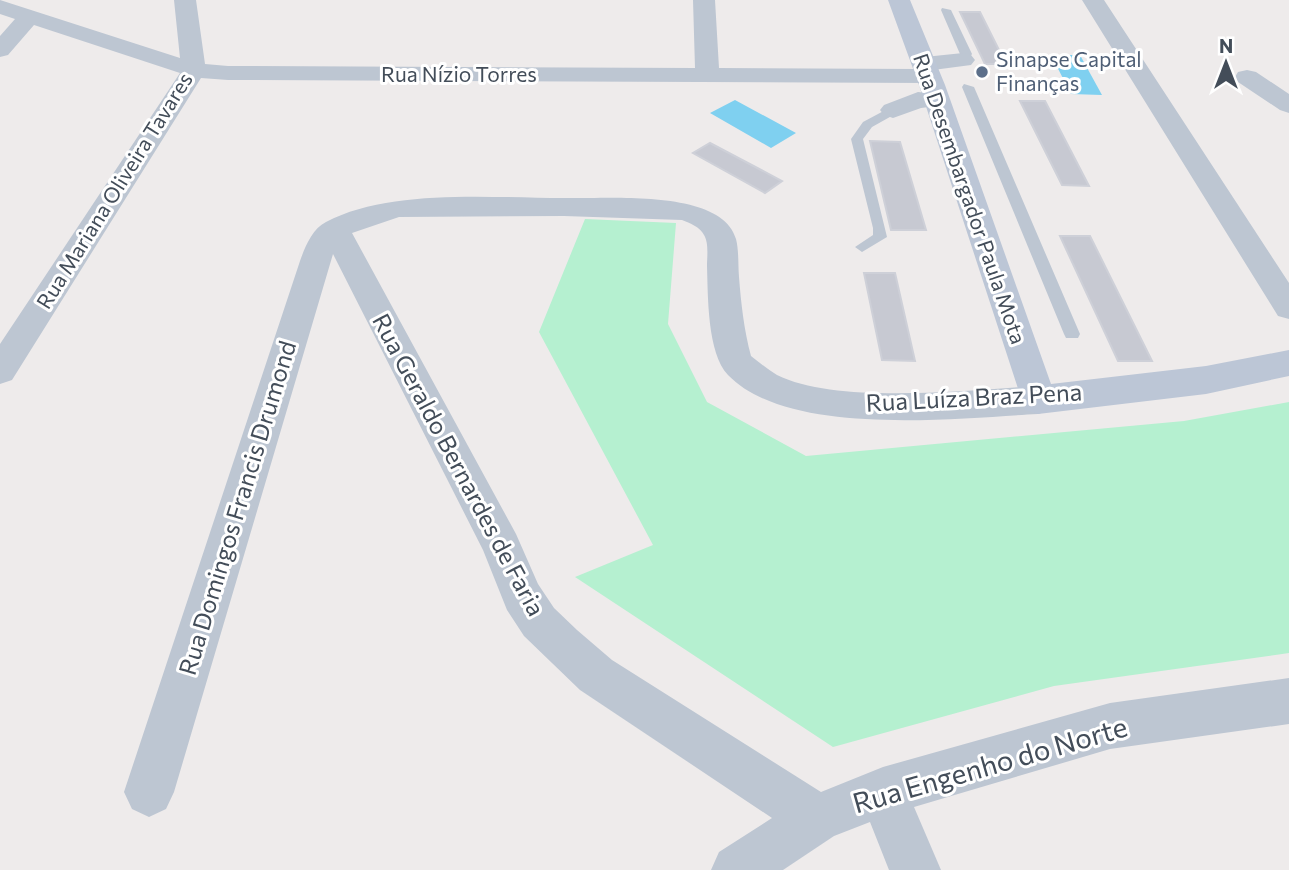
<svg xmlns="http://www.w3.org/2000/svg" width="1289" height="870" viewBox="0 0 1289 870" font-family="Commissioner,sans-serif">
<rect width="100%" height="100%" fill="#eeebeb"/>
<path fill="#b5f0d0" d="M585 219 676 223 668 324 707 402 806 456 1184 421 1289 402V653L1054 686 833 747 575 577 653 545 539 332Z"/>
<path fill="#7fd0f0" d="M1051 55H1080L1102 95 1071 94Z
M735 100 796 133 771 148 710 113Z"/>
<path fill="#c7c9d2" stroke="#ced0d8" stroke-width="2" d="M960 12H980L1006 64H985Z
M1020 101H1045L1089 186 1062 185Z
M870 141 900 142 926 230H891Z
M710 143 782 181 765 193 693 153Z
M1060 236H1090L1152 361H1118Z
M864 273H895L915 361 882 360Z"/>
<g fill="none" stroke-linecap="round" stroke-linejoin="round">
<path fill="#bdc6d2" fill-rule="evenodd" d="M942 8 951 10 972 54 967 62 957 60 960 54 941 10Z
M964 84 974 87 1080 334 1078 338H1066L1064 334 962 87Z
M893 106 899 110 897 113 872 127 863 139 887 237 862 252 855 247 873 235V228L851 139 863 122Z"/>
<path fill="#bdc6d2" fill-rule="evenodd" d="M0 0 180 58 174 0H196L205 64 228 66 695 68 693 0H715L719 68 917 69 911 63 915 58 963 53 971 55 975 60 971 65 933 70 940 76 937 81 928 83 228 80 201 78 12 380 0 384V344L180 73 34 25 8 55 0 57V36L15 19 0 14Z
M1082 0H1104L1289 283V319L1278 316Z
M1247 70 1256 72 1289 94V113L1280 110 1238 82 1235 77 1238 72Z
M918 92 945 95 949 100 945 105 921 108 893 118 884 115 880 110 884 105Z
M564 198C606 199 722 188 736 239 739 251 738 265 739 277 741 303 744 330 751 356 759 362 768 370 777 375 837 405 970 390 1038 386L1051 390 1056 400 1051 410 1038 414C957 418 789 438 728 375 707 353 708 295 707 266 707 257 709 243 704 235 700 227 690 223 682 220L564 216 399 217 352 233 516 534 538 584 554 608 577 630 612 660 821 792 883 767 1110 703 1289 678V724L1110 749 914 807 941 870H889L870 822 834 836 783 870H711L719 852 772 818 580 690 524 636 507 610 483 550 333 254 174 792 166 809 149 817 132 809 124 792 300 261C305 247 312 229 326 222 389 188 493 198 564 198Z"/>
<path fill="#bcc6d6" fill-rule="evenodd" d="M888 0H910L945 85 1051 384 1206 366 1289 350V376L1206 394 1038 414 1025 410 919 85Z"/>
</g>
<circle fill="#5c6f8a" stroke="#fff" stroke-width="2.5" cx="982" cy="72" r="7"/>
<g text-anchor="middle" stroke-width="6" stroke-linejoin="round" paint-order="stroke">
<g font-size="21" fill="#4e5e75" stroke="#fff" text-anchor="start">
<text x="996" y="67">Sinapse Capital<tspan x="996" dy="24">Finanças</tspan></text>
</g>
<g font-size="21" fill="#434d59" stroke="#fff">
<text x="459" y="82">Rua Nízio Torres</text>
<text transform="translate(115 191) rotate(-58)" y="7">Rua Mariana Oliveira Tavares</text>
<text transform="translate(969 199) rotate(71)" y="7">Rua Desembargador Paula Mota</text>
</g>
<g font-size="24" fill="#434d59" stroke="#fff">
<text transform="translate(974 398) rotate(-3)" y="8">Rua Luíza Braz Pena</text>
<text transform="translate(458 465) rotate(62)" y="8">Rua Geraldo Bernardes de Faria</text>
<text transform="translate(238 508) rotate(-73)" y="8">Rua Domingos Francis Drumond</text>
</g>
<g font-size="28" fill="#434d59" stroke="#fff">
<text transform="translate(990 765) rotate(-16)" y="10">Rua Engenho do Norte</text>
</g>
</g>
<g transform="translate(1226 63)" stroke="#ffffff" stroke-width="5" paint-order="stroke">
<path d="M0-5L12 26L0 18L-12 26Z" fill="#434d59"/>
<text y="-10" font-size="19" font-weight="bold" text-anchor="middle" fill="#434d59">N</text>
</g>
</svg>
